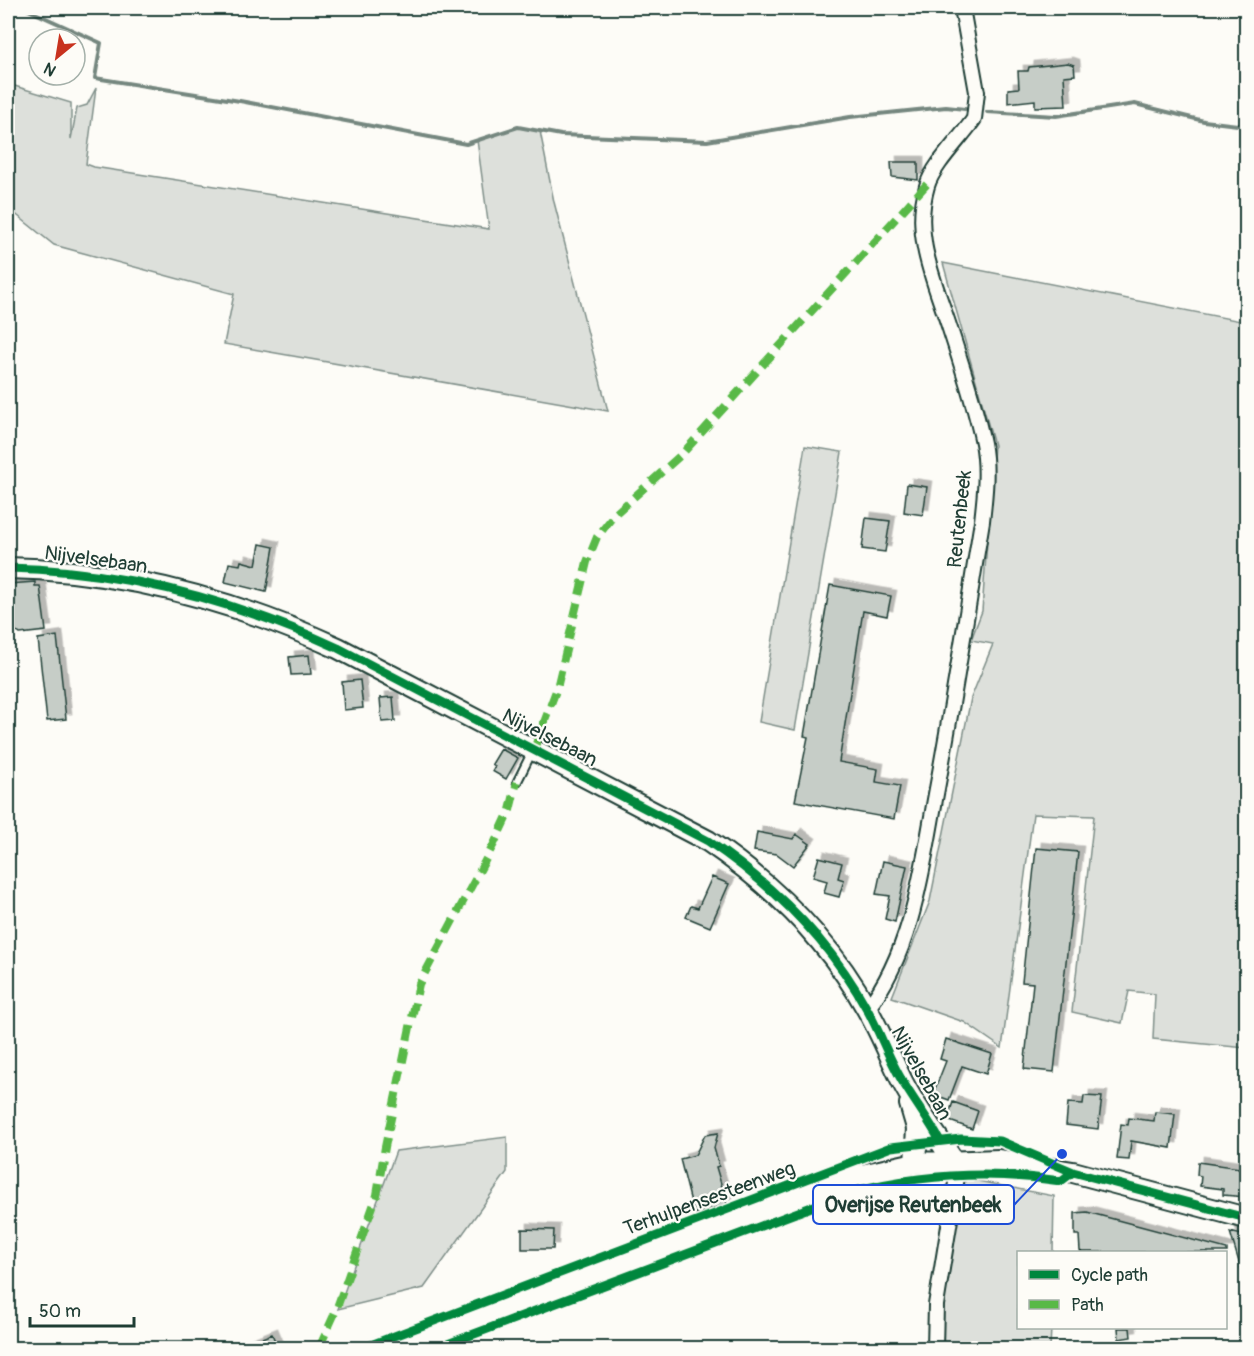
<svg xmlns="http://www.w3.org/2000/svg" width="1254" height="1356" viewBox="0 0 1254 1356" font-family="Pangolin,sans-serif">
<defs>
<filter id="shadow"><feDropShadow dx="5.5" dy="-5.5" stdDeviation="0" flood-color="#0004"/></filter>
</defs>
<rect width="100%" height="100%" fill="#fdfcf7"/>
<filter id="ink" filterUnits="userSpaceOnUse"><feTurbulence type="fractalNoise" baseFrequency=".0167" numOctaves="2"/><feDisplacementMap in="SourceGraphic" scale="12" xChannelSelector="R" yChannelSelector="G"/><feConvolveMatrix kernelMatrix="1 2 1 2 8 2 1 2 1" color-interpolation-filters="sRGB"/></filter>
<g filter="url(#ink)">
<path fill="#dde0db" stroke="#7e8e88" stroke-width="1.5" d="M8 84 71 103V139L77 108 87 105 96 88 86 164 94 167 489 229 477 140 518 127 540 131 554 202 608 411 224 344 234 294 54 245 8 208Z
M943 263 1246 322V1048L1153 1039 1155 994 1129 991 1122 1023 1072 1012 1094 816 1033 814 1002 1048 964 1022 892 997 930 901 971 698 993 644 971 640 982 611 994 445Z
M805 446 842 452 795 730 759 722Z
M507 1137V1172L424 1288 338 1309 396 1151Z
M962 1178 1054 1196 1053 1252H1018V1328H1051L1050 1348H940L941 1308Z"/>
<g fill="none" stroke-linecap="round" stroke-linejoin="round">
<path stroke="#75877f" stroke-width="4" d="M24 8 101 43 95 78 240 101 466 144 518 127 561 135 707 141 850 117 946 107 965 109
M987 112 1056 116 1135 104 1204 121 1246 126"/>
</g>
<path fill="#c6cdc7" stroke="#1f3d34" stroke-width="1.5" filter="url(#shadow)" d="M1068 63 1074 65 1075 75 1064 76 1066 106 1035 107V100L1008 103V89L1019 88 1018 71H1028L1029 67Z
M891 162H918V180L892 177Z
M907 484 927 487 923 515 904 512Z
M866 518 890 521 885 552 862 549Z
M260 544 274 547 266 592 225 582 229 563 240 565 241 561 256 565Z
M35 582V586H40L46 631 20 634 15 630 13 610 8 611V584Z
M830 585 891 596 887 616 863 611 839 762 878 769 876 782 900 786 894 819 795 801 808 737 804 736Z
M57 636 66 719 47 721 38 639Z
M309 655 311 674 291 675 289 657Z
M360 680 363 708 344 710 342 682Z
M393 697 395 721 382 722 380 698Z
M501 749 518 758 506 779 492 771 495 766 492 764Z
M757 832 793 839 796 834 810 844 793 866 777 854 754 851Z
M1036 848 1078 852 1054 1072 1024 1069 1033 983 1022 982Z
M819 857 842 863 838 878 844 880 839 897 824 893 827 881 813 877Z
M883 861 907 866 895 922 885 919 890 896 876 894Z
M712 877 729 884 710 927 686 917 691 906 698 908Z
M946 1039 992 1054 986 1074 962 1066 949 1100 933 1094 946 1061 940 1059Z
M1084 1096 1102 1097 1098 1129 1066 1125 1068 1103 1083 1104Z
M953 1102 978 1111 972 1129 947 1120Z
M1155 1112 1175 1114 1171 1148 1131 1141 1129 1160 1117 1159 1121 1124 1128 1125 1129 1118 1154 1121Z
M718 1133 714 1148 719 1166 716 1167 727 1204 694 1214 680 1159 695 1155 705 1135Z
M1198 1162 1246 1169V1197L1223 1195V1189L1200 1186 1201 1176 1197 1175Z
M1087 1212 1227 1249V1252H1082L1080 1251 1079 1235H1075V1213Z
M522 1229 554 1230 553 1249H522Z
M1230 1232 1246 1236V1278L1244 1279Z
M1118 1328H1130L1131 1337 1119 1339Z
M272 1334 278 1348H237Z"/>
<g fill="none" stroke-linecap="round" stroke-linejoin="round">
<g stroke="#1f3d34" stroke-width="11">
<path id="lane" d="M517 782 532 752"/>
</g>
<g stroke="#1f3d34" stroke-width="18">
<path id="street" d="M867 1009C913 951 923 865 936 794 953 704 967 612 982 521 985 495 988 469 983 443 975 405 962 366 950 329 935 282 912 236 927 186 933 165 961 138 974 119L977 92 962 8
M935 1348 936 1305 957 1177 953 1160"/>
</g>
<g stroke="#1f3d34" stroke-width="24">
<path id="secondary" d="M8 568C123 570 233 600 338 648L708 841C773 885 829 940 867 1009 881 1033 891 1059 903 1083 917 1110 936 1135 953 1160
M910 1104 917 1128 915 1163
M401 1348 849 1178 915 1163 999 1160 1073 1172 1246 1218"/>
</g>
<use href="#lane" stroke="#fdfcf7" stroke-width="7"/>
<use href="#street" stroke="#fdfcf7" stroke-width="14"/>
<use href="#secondary" stroke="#fdfcf7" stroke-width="20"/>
<path stroke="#58b947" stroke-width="8" stroke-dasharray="15 8" stroke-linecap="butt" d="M534 749 557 688 587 562 597 537 615 514 682 454 927 184
M319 1348 335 1313 377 1195 385 1147 419 984 494 844 510 810 517 782"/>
<g stroke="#fdfcf7" stroke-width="13">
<path id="cycleway" d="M8 568C123 570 233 600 338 648L708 841C773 885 829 940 867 1009 881 1034 890 1063 906 1087 917 1105 930 1122 940 1141
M363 1348 891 1147 961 1139 1000 1141 1073 1172 1246 1218
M437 1348 854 1191C923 1174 990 1170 1061 1181L1073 1172"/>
</g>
<use href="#cycleway" stroke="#00873e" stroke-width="9"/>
</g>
</g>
<g text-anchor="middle" stroke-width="4.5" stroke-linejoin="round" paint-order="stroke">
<g font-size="20" fill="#1f3d34" stroke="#fdfcf7">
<text transform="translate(959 519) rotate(-84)" y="7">Reutenbeek</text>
<text transform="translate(96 559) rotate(8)" y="7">Nijvelsebaan</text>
<text transform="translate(550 737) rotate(27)" y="7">Nijvelsebaan</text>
<text transform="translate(922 1073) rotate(61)" y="7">Nijvelsebaan</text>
<text transform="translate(709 1198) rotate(-20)" y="7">Terhulpensesteenweg</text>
</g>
</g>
<path fill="none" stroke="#1d4ed8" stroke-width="2" d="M1062 1154L1014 1205"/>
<circle fill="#1d4ed8" stroke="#fdfcf7" stroke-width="2" cx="1062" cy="1154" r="6"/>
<rect fill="#fdfcf7" stroke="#1d4ed8" stroke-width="2" x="813" y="1185" width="201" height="39" rx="6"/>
<g font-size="21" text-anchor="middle" font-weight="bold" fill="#1f3d34">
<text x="913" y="1212">Overijse Reutenbeek</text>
</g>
<rect width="1254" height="1356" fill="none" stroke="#fdfcf7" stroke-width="30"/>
<rect x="15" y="15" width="1224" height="1326" fill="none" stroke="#1f3d34" stroke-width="2" filter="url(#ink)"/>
<rect x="1017" y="1251" width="210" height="78" fill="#fdfcf7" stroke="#a4b0a9" stroke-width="1.5"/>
<rect x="1029" y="1270" width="30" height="9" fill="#00873e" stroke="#a4b0a9" stroke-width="1.5"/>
<text x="1071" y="1281" font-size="18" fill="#1f3d34">Cycle path</text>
<rect x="1029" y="1300" width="30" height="9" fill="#58b947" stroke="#a4b0a9" stroke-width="1.5"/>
<text x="1071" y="1311" font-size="18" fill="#1f3d34">Path</text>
<g transform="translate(57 57) rotate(210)"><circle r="28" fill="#fdfcf7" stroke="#a4b0a9" stroke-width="1.5"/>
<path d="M0-4.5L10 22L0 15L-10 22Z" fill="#c8321e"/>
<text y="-9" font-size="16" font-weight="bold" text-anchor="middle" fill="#1f3d34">N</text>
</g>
<path d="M30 1317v9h104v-9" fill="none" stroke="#1f3d34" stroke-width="3"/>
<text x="39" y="1317" font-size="18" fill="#1f3d34" stroke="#fdfcf7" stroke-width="4.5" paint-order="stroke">50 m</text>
</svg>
